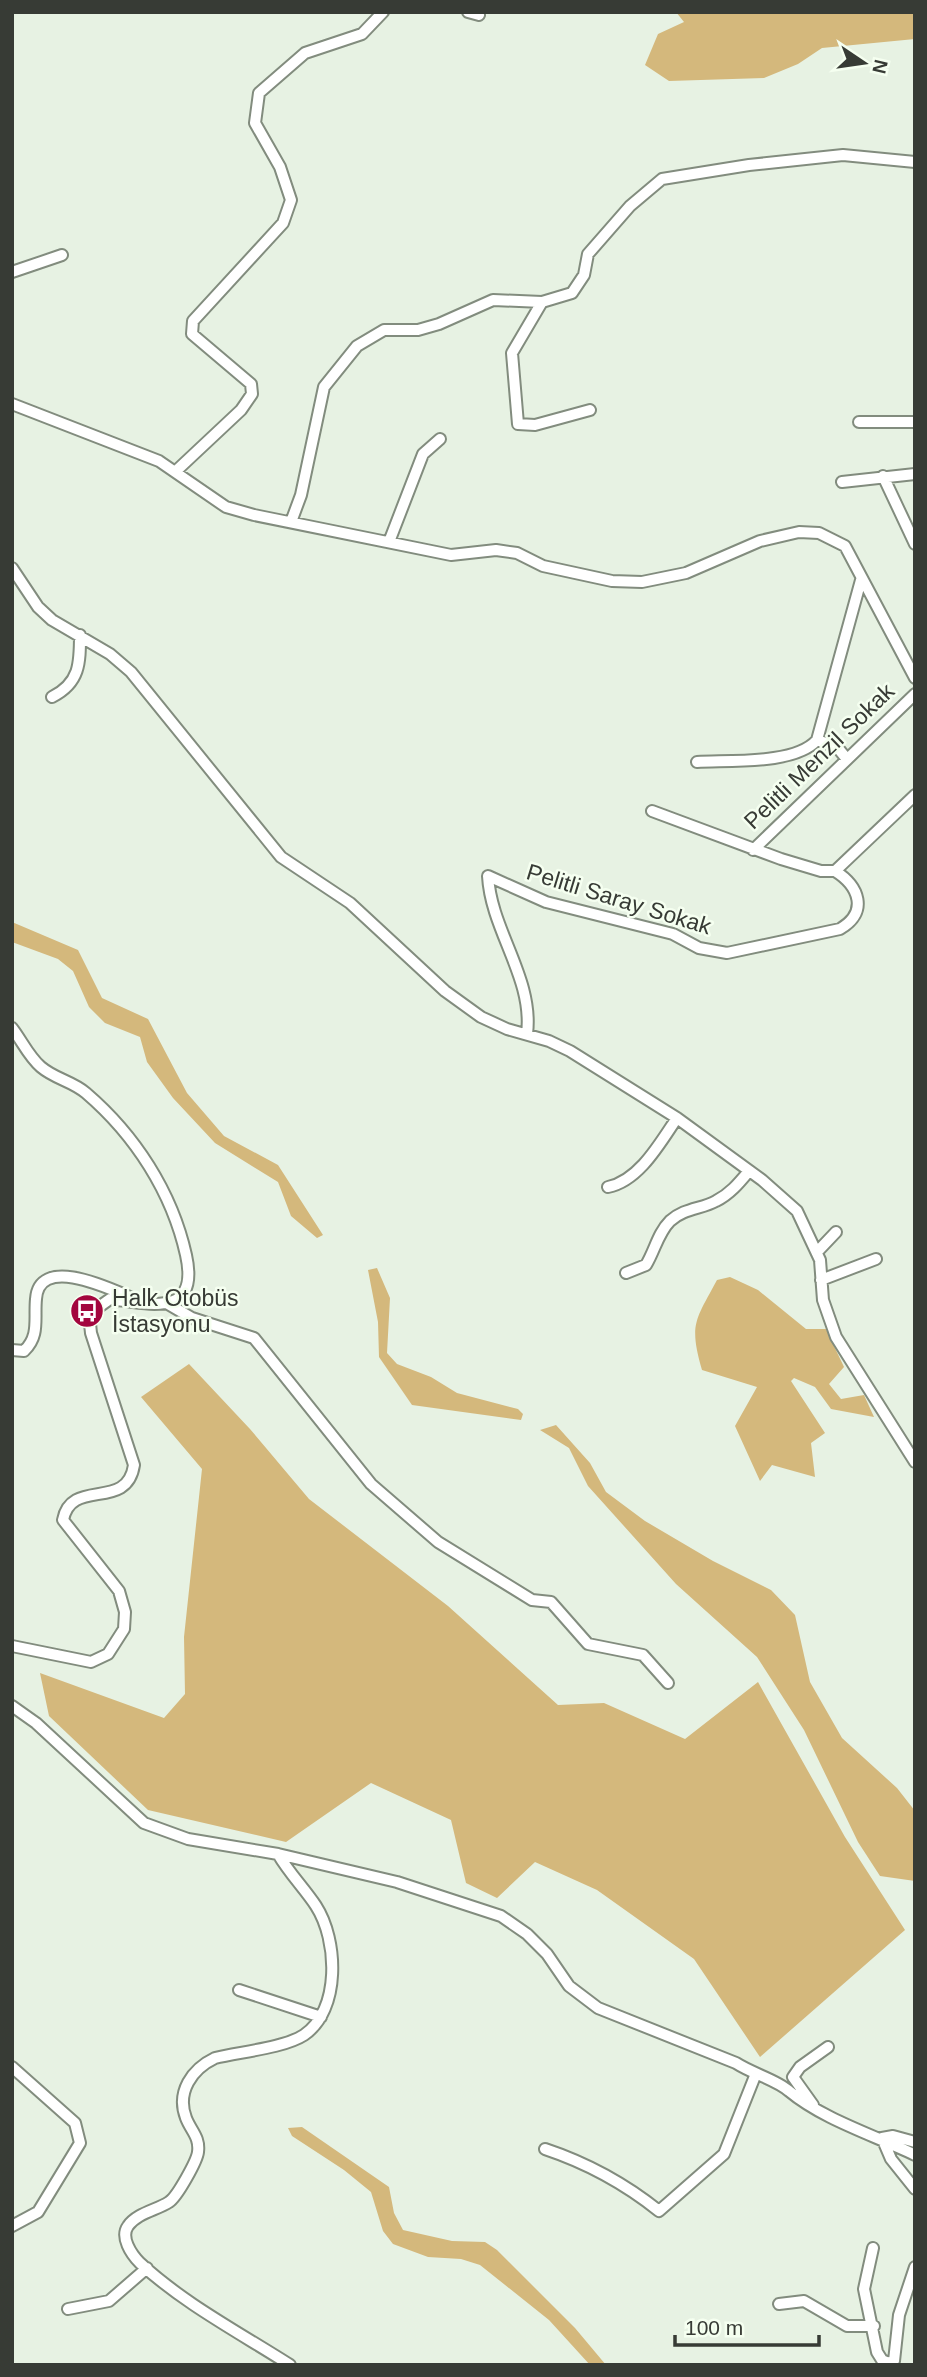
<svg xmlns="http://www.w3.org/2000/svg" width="927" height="2377" viewBox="0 0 927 2377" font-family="Arial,sans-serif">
<rect width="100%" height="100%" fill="#e7f2e3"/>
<path fill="#d4b87c" d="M676 12H915V39L822 48 798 64 764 78 669 81 645 65 658 34 684 22Z
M12 922 78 950 102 998 148 1019 187 1093 224 1136 278 1165 323 1235 317 1238 291 1216 278 1182 215 1143 173 1098 147 1062 140 1037 105 1023 89 1007 73 971 58 959 12 942Z
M377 1268 390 1298 387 1353 397 1364 431 1377 457 1393 518 1409 523 1414 521 1420 412 1405 379 1357 378 1322 368 1270Z
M730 1277 758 1290 806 1329H826L844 1367 829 1384 841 1399 864 1395 874 1417 831 1409 815 1387 794 1378 791 1381 825 1433 811 1443 815 1477 772 1465 760 1481 735 1426 757 1387 702 1370C689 1324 695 1321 717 1280Z
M189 1364 250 1429 309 1499 448 1606 558 1705 604 1703 685 1739 758 1682 845 1837 905 1930 760 2057 694 1959 597 1890 535 1862 497 1898 466 1883 451 1820 371 1783 286 1842 148 1810 49 1716 40 1673 164 1718 185 1694 184 1637 202 1469 141 1397Z
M556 1425 590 1463 606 1492 645 1521 713 1561 771 1590 795 1615 810 1682 842 1738 897 1788 915 1811V1881L880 1876 858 1842 804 1730 757 1657 676 1584 588 1486 569 1448 540 1430Z
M302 2127 389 2187 394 2213 403 2230 452 2241 485 2242 497 2250 575 2328 606 2365H590L549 2320 480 2265 461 2259 428 2257 393 2244 383 2231 371 2192 344 2170 292 2136 288 2128Z"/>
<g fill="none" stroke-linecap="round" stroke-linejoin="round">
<g stroke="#828c7e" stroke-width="14">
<path id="minor" d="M468 12 479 15
M12 272 62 255
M542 302 512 353 518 424 535 425 590 410
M12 404 159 461 226 507 254 515 451 555 496 550 517 553 543 566 612 581 642 582 686 573 760 541 799 532 819 533 845 546 915 678
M859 422H915
M176 471 241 410 252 394 251 384 192 334 193 321 283 223 291 200 280 167 255 123 259 93 305 53 362 34 383 12
M883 476 915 544
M842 482 915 474
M291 522 301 495 324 387 357 346 384 330H418L439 324 493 300 542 302 572 293 584 275 588 254 630 206 662 179 749 165 843 155 915 162
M389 542 423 454 440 439
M12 568 38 607 52 620 110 654 131 672 281 857 350 903 445 991 481 1017 507 1029 549 1041 570 1051 677 1118 762 1180 797 1211 820 1260 823 1300 836 1337 915 1462
M52 697C80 683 80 663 80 635
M817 740 861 580
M697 762C728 760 795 765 817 740L837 747 846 758
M652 811 781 859 821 871H835
M753 850 915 694
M835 871 915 795
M12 1028C22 1041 29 1057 41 1067 55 1079 72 1081 86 1093 135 1135 172 1192 186 1255 200 1318 150 1304 110 1299L89 1314 91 1333 134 1465C127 1512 71 1477 63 1520L119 1591 125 1612 124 1629 108 1654 91 1662 12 1646
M527 1034C534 978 491 931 488 876L546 902 673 934 699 948 727 953 840 929C869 912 859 886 835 871
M608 1187C639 1181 660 1143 677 1118
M817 1252 836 1232
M626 1273 646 1265C655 1250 658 1233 670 1221 684 1208 702 1209 716 1201 730 1194 739 1183 749 1171
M821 1280 876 1259
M168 1304 192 1318 254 1338 371 1484 438 1542 532 1600 551 1602 588 1644 643 1655 668 1683
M12 1350 24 1351C40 1336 34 1319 36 1299 39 1254 111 1289 132 1298
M12 1706 36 1723 144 1823 188 1839 278 1854C289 1873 304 1888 316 1906 338 1940 341 2010 304 2035 284 2048 239 2052 215 2058 192 2069 176 2092 186 2118 191 2131 200 2137 198 2152 197 2161 177 2197 169 2202 157 2210 137 2213 128 2226 120 2237 131 2254 140 2263 183 2303 240 2333 290 2365
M278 1854 397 1882 501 1916 527 1934 547 1954 569 1986 598 2008 736 2063C753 2074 777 2080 789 2091 824 2120 874 2135 915 2155
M239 1990 321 2017
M12 2067 75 2123 80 2143 38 2212 12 2226
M813 2105 793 2077 800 2067 828 2047
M915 2142 893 2136 882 2138 891 2159 915 2189
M545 2149C587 2163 624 2183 659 2211L724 2154 755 2076
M873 2248 864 2289 877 2352 882 2360 889 2363 894 2361 899 2315 915 2267
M779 2304 804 2301 847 2326H874
M68 2309 109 2301 147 2268"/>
</g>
<use href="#minor" stroke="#fff" stroke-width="10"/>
</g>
<defs>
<g id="bus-disc" transform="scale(1.75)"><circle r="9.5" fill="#a3063e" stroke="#f5fff0"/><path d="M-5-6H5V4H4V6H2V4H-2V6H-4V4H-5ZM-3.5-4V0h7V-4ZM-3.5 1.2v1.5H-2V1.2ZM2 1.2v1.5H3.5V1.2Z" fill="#fff"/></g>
</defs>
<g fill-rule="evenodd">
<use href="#bus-disc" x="87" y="1311"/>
</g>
<g text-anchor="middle" stroke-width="5" stroke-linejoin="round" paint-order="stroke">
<g font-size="23" fill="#373b35" stroke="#f5fff0">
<text transform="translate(819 756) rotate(-44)" y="8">Pelitli Menzil Sokak</text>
<text transform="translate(619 899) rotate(17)" y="8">Pelitli Saray Sokak</text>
</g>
<g font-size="23" fill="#373b35" stroke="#f5fff0" text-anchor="start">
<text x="112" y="1306">Halk Otobüs<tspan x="112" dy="26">İstasyonu</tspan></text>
</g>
</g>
<rect width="927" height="2377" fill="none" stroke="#373b35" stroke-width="28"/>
<g transform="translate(864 63) rotate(103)" stroke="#f5fff0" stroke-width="5" paint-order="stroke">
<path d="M0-5L12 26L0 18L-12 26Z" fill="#373b35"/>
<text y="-10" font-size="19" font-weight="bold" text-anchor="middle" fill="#373b35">N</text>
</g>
<path d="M675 2335v10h144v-10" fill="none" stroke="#373b35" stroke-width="3.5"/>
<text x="685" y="2335" font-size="21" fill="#373b35" stroke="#f5fff0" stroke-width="5" paint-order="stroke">100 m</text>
</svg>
